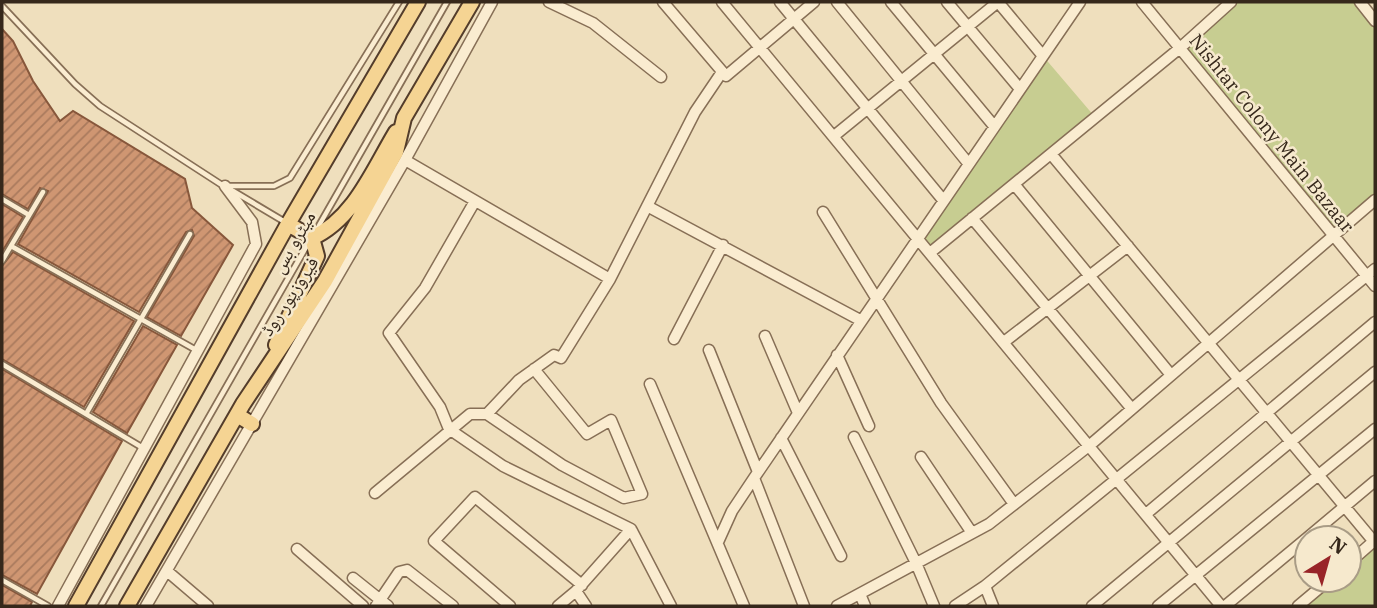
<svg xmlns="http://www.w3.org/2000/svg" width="1377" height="608" viewBox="0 0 1377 608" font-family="'IBM Plex Serif','Noto Naskh Arabic',serif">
<defs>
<pattern id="building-hatch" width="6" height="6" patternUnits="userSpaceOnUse" patternTransform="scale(1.75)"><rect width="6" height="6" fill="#cf9672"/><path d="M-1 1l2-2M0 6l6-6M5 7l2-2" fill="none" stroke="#a97a5d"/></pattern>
</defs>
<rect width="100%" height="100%" fill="#efdfbd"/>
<path fill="#c7cd91" d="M1231 2H1360L1375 21V200L1333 236 1180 48Z
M1043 56 1095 117 931 252 918 236Z
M1375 543V606H1298L1329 580H1349V563Z"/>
<path fill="url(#building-hatch)" stroke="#87573b" stroke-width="2" d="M2 29 13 41 33 81 60 121 73 111 185 179 192 208 233 245 181 336 147 317 194 236 192 230 186 232 139 312 18 244 48 191 40 188 28 209 2 194Z
M2 204 23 217 2 252Z
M13 252 134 321 84 407 2 359V266Z
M143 326 177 345 127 433 93 412Z
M2 369 122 441 37 594 2 575Z
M2 585 32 602 30 606H2Z"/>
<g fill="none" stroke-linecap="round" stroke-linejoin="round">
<g stroke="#876f56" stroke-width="8">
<path id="service" d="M2 6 75 84 100 106 225 187
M226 186H274L290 178 399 2
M233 191 285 222
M2 199 29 215
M317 229 447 2
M11 246 196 350
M2 261 43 192
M2 364 143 448
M86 414 190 234
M2 580 48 606
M101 606 309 242"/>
</g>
<g stroke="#876f56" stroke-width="13">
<path id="minor" d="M549 2 593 23 661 77
M663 2 726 76 814 2
M722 2 1221 606
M780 2 943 200
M837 2 968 163
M891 2 994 126
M947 2 1020 89
M1142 2 1375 286
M1360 2 1375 21
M834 136 998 2 1043 56
M1051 154 1375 543
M405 160 610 279
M1014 184 1171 375
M475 201 425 288 389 333 440 407 449 429 503 466 631 529 671 606
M647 206 860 320
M823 212 941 403 1014 504
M972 218 1132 409
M931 252 1180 48 1231 2
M765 336 798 413
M674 339 723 245
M1004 342 1128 246
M709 350 758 472
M837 355 869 426
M650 384 744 606
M487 414 562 465 624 498 642 494 611 420 587 434 534 369
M854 437 916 563 934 606
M781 438 841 556
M921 457 972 533
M754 478 804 606
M375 493 470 414H487L519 380 554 355 561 358 610 279 695 112 722 72
M1146 514 1375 322
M1307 538 1375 481
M718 542 732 511 754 478 1080 2
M297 549 363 606
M1349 563 1375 540
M167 571 208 606
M353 578 388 606
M985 586 1375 269
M576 591 586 606
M860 594 865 606
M58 606 256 244 252 222 225 186
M146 606 405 160 492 2
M376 606 399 572 407 570 453 606
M510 606 434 541 475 497 582 585
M558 606 576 591 631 529
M837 606 989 524 1090 445 1375 200
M955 606 985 586 993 606
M1092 606 1375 372
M1158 606 1375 429
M1225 606 1307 538
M1298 606 1329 580"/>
</g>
<g stroke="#543d2b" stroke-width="18">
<path id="primary" d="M312 238C354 219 373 170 396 132
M276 345 317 256 312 238 288 224
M237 415 252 424
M76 606 288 224 418 2
M127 606 243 404 325 281 396 152 404 118 472 2"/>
</g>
<use href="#service" stroke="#faecd0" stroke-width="4.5"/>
<use href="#minor" stroke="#faecd0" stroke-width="10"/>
<use href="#primary" stroke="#f5d493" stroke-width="14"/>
</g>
<g text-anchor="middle" stroke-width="5" stroke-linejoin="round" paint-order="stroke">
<g font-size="19" fill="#36281b" stroke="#f6e9cd">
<text transform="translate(1272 133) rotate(51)" y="7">Nishtar Colony Main Bazaar</text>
<text transform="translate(293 242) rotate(-60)" y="7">میٹرو بس</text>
<text transform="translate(289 296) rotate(-57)" y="7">فیروزپور روڈ</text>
</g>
</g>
<rect width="1377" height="608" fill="none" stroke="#36281b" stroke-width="7"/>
<g transform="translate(1328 559) rotate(37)"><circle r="33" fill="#f6e9cd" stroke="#a99c86" stroke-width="2"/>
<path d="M0-5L12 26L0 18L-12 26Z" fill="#982428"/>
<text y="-10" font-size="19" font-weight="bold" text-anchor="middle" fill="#36281b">N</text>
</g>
</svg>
